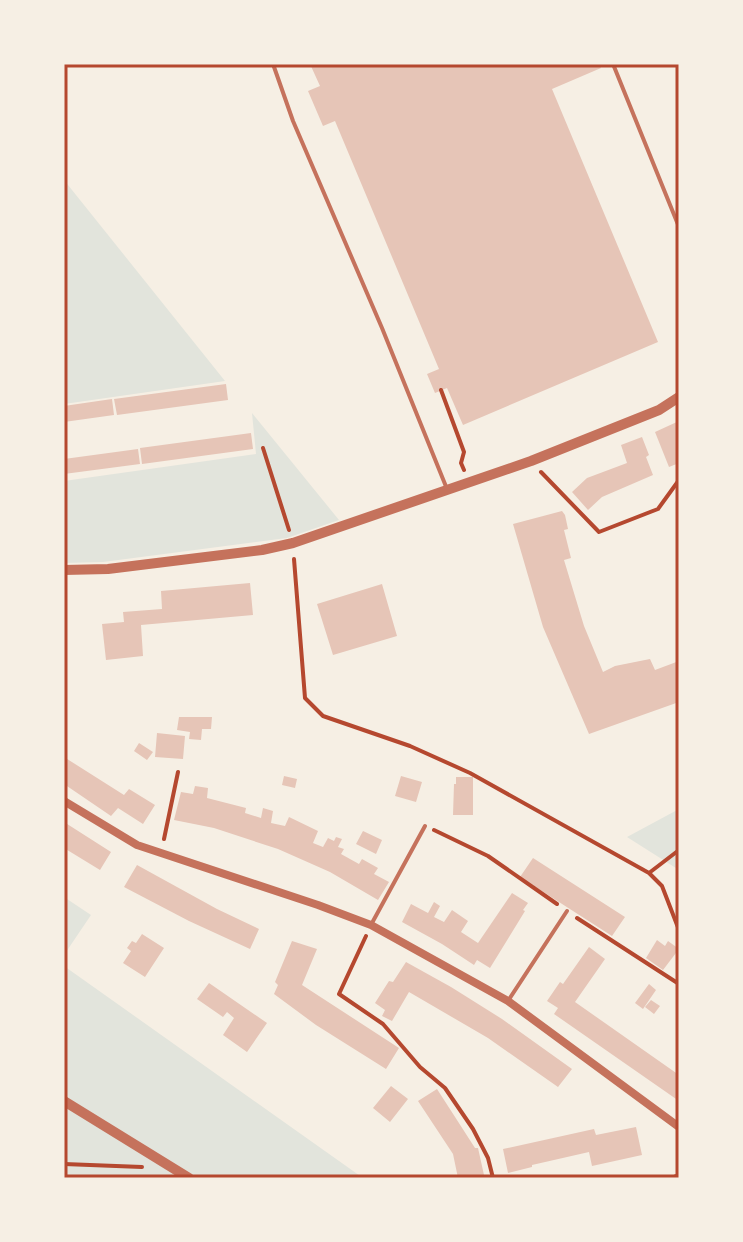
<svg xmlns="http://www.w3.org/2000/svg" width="743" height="1242" viewBox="0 0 743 1242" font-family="Roboto,sans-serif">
<rect width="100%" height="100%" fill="#f6efe4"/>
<path fill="#e2e4dc" d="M64 180 225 381 64 404Z
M252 413 339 520 287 538 103 562 64 563V481L256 454Z
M679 809V870L627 837Z
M64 897 91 915 64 955Z
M64 966 363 1178H64Z"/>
<path fill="#e6c5b7" d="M310 64H599L601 68 552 89 658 342 463 425 447 388 435 393 427 374 439 369 335 121 323 126 308 91 320 86Z
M226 384 228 400 117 415 114 399Z
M112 399 114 415 64 422V406Z
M679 421V463L669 467 655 432Z
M251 433 253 449 142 464 140 448Z
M642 437 649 455 646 457 653 475 602 497 588 510 572 492 587 478 627 463 621 445Z
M138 449 140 464 64 474V459Z
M562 511 565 515 568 529 564 530 571 558 564 560 584 626 603 672 615 666 650 659 655 670 679 661V702L589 734 543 627 513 524Z
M250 583 253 615 141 625 143 656 106 660 102 624 124 622 123 612 162 609 161 591Z
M382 584 397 636 333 655 317 604Z
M179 717H212L211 729H202L201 740 189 739 190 732 177 730Z
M157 733 185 736 183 759 155 757Z
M139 743 153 752 147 760 134 751Z
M64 757 124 795 129 789 155 805 143 824 118 808 111 816 64 784Z
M284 776 297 779 295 788 282 785Z
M401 776 422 782 416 802 395 796Z
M456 777H473V815H453L454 784H456Z
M195 786 208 788 207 798 246 808 245 813 261 818 263 808 273 811 271 823 285 826 289 817 318 831 313 843 323 847 328 838 334 841 336 837 342 839 338 847 344 849 341 854 359 864 362 859 378 868 374 874 389 882 378 900 330 872 278 849 214 828 174 820 181 792 193 794Z
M64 822 111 852 100 870 64 848Z
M363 831 382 840 376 854 356 844Z
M533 858 625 917 612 936 520 877Z
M137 865 217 909 259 929 250 949 189 921 124 887Z
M512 893 528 903 523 910 525 911 490 968 477 960 474 965 442 944 402 922 411 904 428 913 434 902 440 906 434 917 444 922 452 910 468 921 461 932 478 943Z
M142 934 164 948 145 977 123 963 131 951 127 948 132 941 136 943Z
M657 940 665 946 668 941 679 949 663 970 646 958Z
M292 941 317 949 302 985 399 1048 386 1069 316 1025 274 994 278 985 275 982Z
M589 947 605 959 575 1002 679 1075V1101L554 1014 558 1008 547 1001 560 982 563 984Z
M406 962 451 987 502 1019 572 1069 558 1087 488 1038 409 992 392 1021 382 1016 385 1010 375 1003 389 981 393 982Z
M209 983 267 1023 247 1052 223 1035 234 1018 227 1012 223 1017 197 999Z
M649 984 656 990 643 1009 635 1003Z
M651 1000 660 1006 654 1014 645 1007Z
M391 1086 408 1099 390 1122 373 1108Z
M437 1089 475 1148H478L484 1175 458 1178 453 1154 418 1101Z
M636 1127 642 1155 592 1166 589 1152 532 1165V1167L508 1173 503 1149 594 1129 596 1135Z"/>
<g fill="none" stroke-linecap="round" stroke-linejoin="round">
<path stroke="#b5482f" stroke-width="4" d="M441 390 464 452 461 463 464 470
M263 448 289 530
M541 472 599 532 658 509 679 480
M294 559 305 698 323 716 410 746 470 773 649 873 662 886 679 930
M434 830 488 856 557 904
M164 839 178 772
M649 873 679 850
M577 918 679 984
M366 936 339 994 383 1024 420 1067 445 1088 473 1129 488 1158 493 1178
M64 1164 142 1167"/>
<path stroke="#c5725c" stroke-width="4" d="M273 64 293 121 382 328 447 489
M613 64 679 227
M372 923 425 826
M508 1001 567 911"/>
<path stroke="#c5725c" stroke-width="8" d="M64 801 137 845 318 905 371 925 508 1001 679 1127
M676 1178 679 1177"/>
<path stroke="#c5725c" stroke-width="10" d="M64 570 108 569 262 550 293 543 531 461 659 410 679 397
M64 1101 189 1178"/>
</g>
<rect width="743" height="1242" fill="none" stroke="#f6efe4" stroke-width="132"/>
<rect x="66" y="66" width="611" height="1110" fill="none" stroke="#b5482f" stroke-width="3"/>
</svg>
